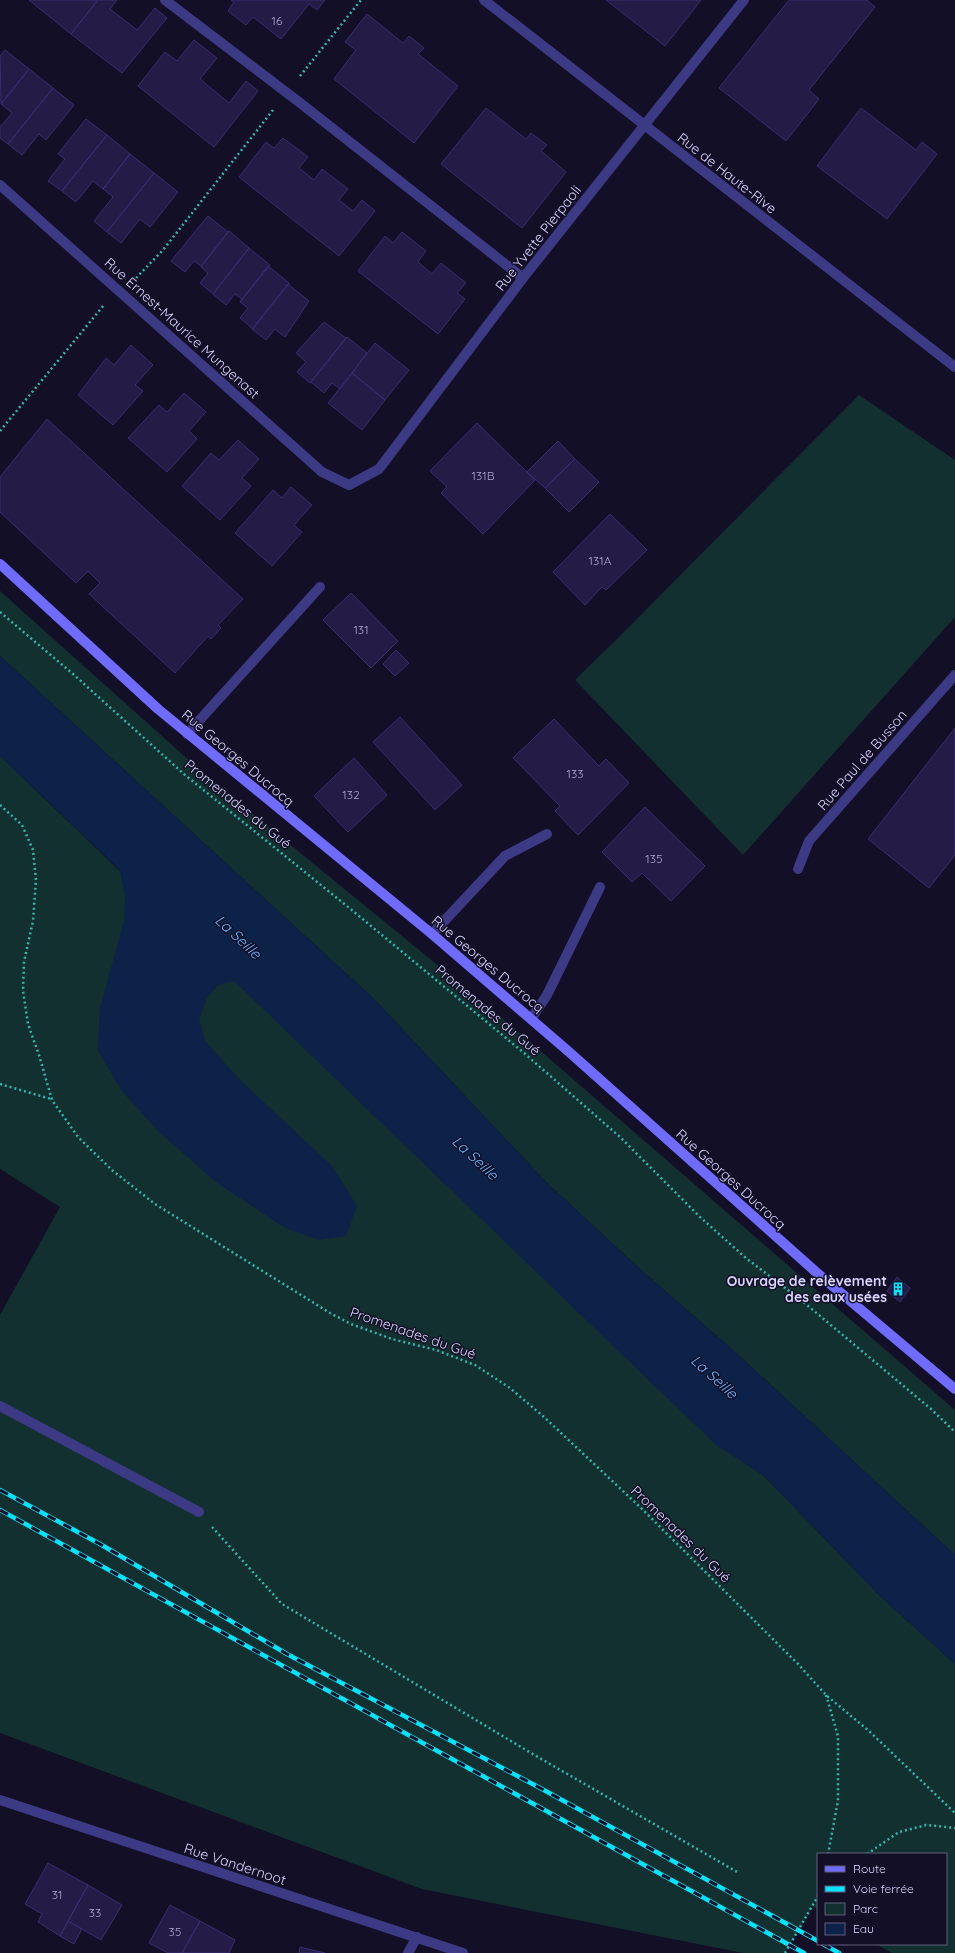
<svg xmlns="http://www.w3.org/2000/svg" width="955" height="1953" viewBox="0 0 955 1953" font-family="Quicksand,sans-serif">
<rect width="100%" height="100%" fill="#130f26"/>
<path fill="#12302f" d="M859 395 955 460V617L743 855 575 680 618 638Z
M0 591 210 779 506 1021 955 1410V1555L734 1351 640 1269 547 1183 373 998 0 656Z
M0 756 718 1444 764 1476 881 1597 955 1664V1953H892L876 1944H946V1854H818V1910L813 1907 785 1953H743L422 1889 0 1733V1315L60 1207 0 1169Z"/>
<path fill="#0c2248" d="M0 656 373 998 547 1183 640 1269 734 1351 955 1555V1664L881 1597 764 1476 715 1444 234 981 218 985 207 998 199 1019 205 1041 239 1079 332 1166 357 1206 346 1236 319 1240 285 1228 216 1182 159 1132 122 1091 98 1051 100 1008 124 921 125 896 120 870 0 756Z"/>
<path fill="#241b47" stroke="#3b2d73" d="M29 0H98L71 34Z
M98 0H117L110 9 137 30 155 8 167 18 122 73 71 34Z
M231 0H325L317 10 309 4 281 39 253 17 246 25 228 11 234 2Z
M606 0H701L665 46Z
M789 0H867L875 7 809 90 819 99 786 141 719 88Z
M367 14 403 43 409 36 424 48 418 54 458 86 414 143 334 79 356 50 345 42Z
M194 40 217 58 200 79 229 103 246 81 258 91 214 147 138 86 165 52 177 61Z
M5 50 29 69 1 104 0 56Z
M29 69 53 88 8 144 0 138V127L12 113 1 104Z
M53 88 74 105 46 140 39 134 22 155 8 144Z
M486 108 526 139 531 133 547 145 541 151 566 172 522 228 441 164Z
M861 108 916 150 922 142 937 154 887 219 817 166Z
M86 119 107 135 62 191 48 181 65 159 58 154Z
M107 135 130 154 103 189 93 181 76 202 62 191Z
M283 138 308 157 299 168 314 180 322 169 348 189 339 200 353 211 362 200 375 211 339 256 239 177 266 142 274 148Z
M130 154 154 173 107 232 94 221 113 197 103 189Z
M154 173 178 192 150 227 140 219 121 243 107 232Z
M208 216 228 232 201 266 194 261 185 272 171 261Z
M229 231 249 248 213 294 200 283 208 273 201 267Z
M402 232 426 251 418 262 432 274 441 263 466 283 457 293 465 299 438 334 358 271 385 236 393 243Z
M249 248 270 265 240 302 242 299 235 294 226 305 213 294Z
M268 266 289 283 253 329 240 318 248 308 240 302Z
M289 283V285L309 301 285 337 275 329 266 340 252 329Z
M324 322 346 338 310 383 297 372 306 362 296 353Z
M347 337 367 353 340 389 332 383 324 393 311 382Z
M375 343 409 370 385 400 352 373Z
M131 345 153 365 135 385 143 391 113 425 78 395 106 358 114 365Z
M352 373 385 400 362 430 328 403Z
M184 393 206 412 189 431 197 439 167 472 128 438 159 405 167 412Z
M47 419 243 599 218 625 221 628 211 639 208 636 175 673 89 594 100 583 88 571 76 583 0 512V477Z
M477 423 535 480 483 534 441 493 447 487 430 471Z
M238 440 259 459 242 478 251 486 220 520 182 486 211 453 219 460Z
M558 441 575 459 545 488 527 472Z
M575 459 599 482 569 512 545 488Z
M291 487 312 505 294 525 302 532 272 566 235 533 273 490 282 498Z
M610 514 647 550 606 590 602 587 585 605 553 572Z
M351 593 398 641 371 668 323 620Z
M396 650 409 663 395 676 383 664Z
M400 717 462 785 435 810 373 742Z
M554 719 599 766 606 759 629 783 578 835 555 811 560 806 513 758Z
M955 728V855L929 888 868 839Z
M354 758 387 795 348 832 314 796Z
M645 807 705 866 671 901 642 873 632 882 602 852Z
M897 1277 910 1288 900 1302 887 1291Z
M48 1863 88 1885 60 1936 38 1922 42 1914 25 1904Z
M88 1885 122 1905 101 1940 68 1921Z
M170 1905 200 1921 182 1953H168L149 1943Z
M68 1921 82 1929 74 1944 60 1936Z
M200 1921 235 1940 229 1953H182Z
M300 1947 325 1953H299Z"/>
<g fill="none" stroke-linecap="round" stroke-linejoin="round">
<path stroke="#2fb8b0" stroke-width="2.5" stroke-dasharray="2 3" stroke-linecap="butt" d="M300 76 361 0
M136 278 163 250 273 110
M0 431 104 305
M0 612 73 674 185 775 353 911 524 1053 620 1137 700 1217 747 1259 801 1300 931 1409 955 1432
M0 805 22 825 33 850 36 880 33 921 24 962 23 991 28 1024 39 1055 52 1100 78 1137 113 1171 155 1204 330 1313 351 1324 392 1339 436 1350 475 1365 510 1388 544 1417 640 1507 798 1664 826 1695 869 1731 955 1813
M0 1084 51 1099
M212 1527 282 1604 531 1753 739 1873
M826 1695 838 1736V1801L828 1854
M867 1854 899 1832 926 1825 955 1828
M785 1953 818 1896"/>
<path stroke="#3d3a85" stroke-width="10" d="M165 0 299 102 523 278
M187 734 320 587
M432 934 505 856 547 834
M531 1019 547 995 600 887
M0 1406 199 1512"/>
<path stroke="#3d3a85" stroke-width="10" d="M484 0 955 367
M0 185 322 472 349 485 379 469 523 278 744 0
M798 869 809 841 955 675
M0 1800 463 1953
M408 1953 417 1937"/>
<path stroke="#6f6bff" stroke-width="10" d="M0 564 158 709 432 934 568 1051 816 1272 955 1389"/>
<g stroke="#00e5ff" stroke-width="4.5">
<path id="rail" d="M0 1490 100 1544 287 1654 542 1789 818 1941
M0 1510 804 1953
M823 1944 839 1953"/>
</g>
<use href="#rail" stroke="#130f26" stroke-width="3" stroke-dasharray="9" stroke-linecap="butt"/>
</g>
<defs>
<g id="building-bare" transform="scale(1.08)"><path d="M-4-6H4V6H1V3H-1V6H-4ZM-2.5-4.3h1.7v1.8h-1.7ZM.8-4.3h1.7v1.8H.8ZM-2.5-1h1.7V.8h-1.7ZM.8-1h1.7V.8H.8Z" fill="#00e5ff" stroke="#130f26" stroke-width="2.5" paint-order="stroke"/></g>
</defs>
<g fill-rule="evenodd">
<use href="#building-bare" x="898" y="1289"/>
</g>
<g text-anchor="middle" stroke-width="3" stroke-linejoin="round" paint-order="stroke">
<g font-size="12" fill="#aca6d1">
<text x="277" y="25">16</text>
<text x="483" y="480">131B</text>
<text x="600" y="565">131A</text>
<text x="361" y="634">131</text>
<text x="575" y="778">133</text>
<text x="351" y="799">132</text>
<text x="654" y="863">135</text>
<text x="57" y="1899">31</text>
<text x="95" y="1917">33</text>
<text x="175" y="1936">35</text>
</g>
<g font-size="14" fill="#d9d4ff" stroke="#130f26">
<text transform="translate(727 173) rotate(38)" y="5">Rue de Haute-Rive</text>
<text transform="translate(538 238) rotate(-52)" y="5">Rue Yvette Pierpaoli</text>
<text transform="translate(182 328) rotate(42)" y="5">Rue Ernest-Maurice Mungenast</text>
<text transform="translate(238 758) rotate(40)" y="5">Rue Georges Ducrocq</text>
<text transform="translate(862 760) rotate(-49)" y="5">Rue Paul de Busson</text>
<text transform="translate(238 804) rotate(39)" y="5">Promenades du Gué</text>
<text transform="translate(488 964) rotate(40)" y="5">Rue Georges Ducrocq</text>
<text transform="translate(488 1010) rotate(40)" y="5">Promenades du Gué</text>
<text transform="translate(731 1179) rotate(42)" y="5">Rue Georges Ducrocq</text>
<text transform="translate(413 1333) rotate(19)" y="5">Promenades du Gué</text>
<text transform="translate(681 1534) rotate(44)" y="5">Promenades du Gué</text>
<text transform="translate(235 1864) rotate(18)" y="5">Rue Vandernoot</text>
</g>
<g font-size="14" font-weight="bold" fill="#d9d4ff" stroke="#130f26" text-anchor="end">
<text x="887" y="1286">Ouvrage de relèvement<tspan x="887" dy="16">des eaux usées</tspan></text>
</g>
<g font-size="15" font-style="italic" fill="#62b6ff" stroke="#130f26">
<text transform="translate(238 937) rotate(43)" y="5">La Seille</text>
<text transform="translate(475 1158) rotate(43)" y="5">La Seille</text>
<text transform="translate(714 1377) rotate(42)" y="5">La Seille</text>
</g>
</g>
<rect x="817" y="1853" width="130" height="92" fill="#130f26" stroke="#625e7d"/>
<rect x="825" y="1866" width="20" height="6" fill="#6f6bff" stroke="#625e7d"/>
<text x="853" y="1873" font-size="12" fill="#d9d4ff">Route</text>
<rect x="825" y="1886" width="20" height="6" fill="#00e5ff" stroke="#625e7d"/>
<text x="853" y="1893" font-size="12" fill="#d9d4ff">Voie ferrée</text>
<rect x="825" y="1903" width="20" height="12" fill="#12302f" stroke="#625e7d"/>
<text x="853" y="1913" font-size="12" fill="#d9d4ff">Parc</text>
<rect x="825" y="1923" width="20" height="12" fill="#0c2248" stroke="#625e7d"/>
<text x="853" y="1933" font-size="12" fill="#d9d4ff">Eau</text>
</svg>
